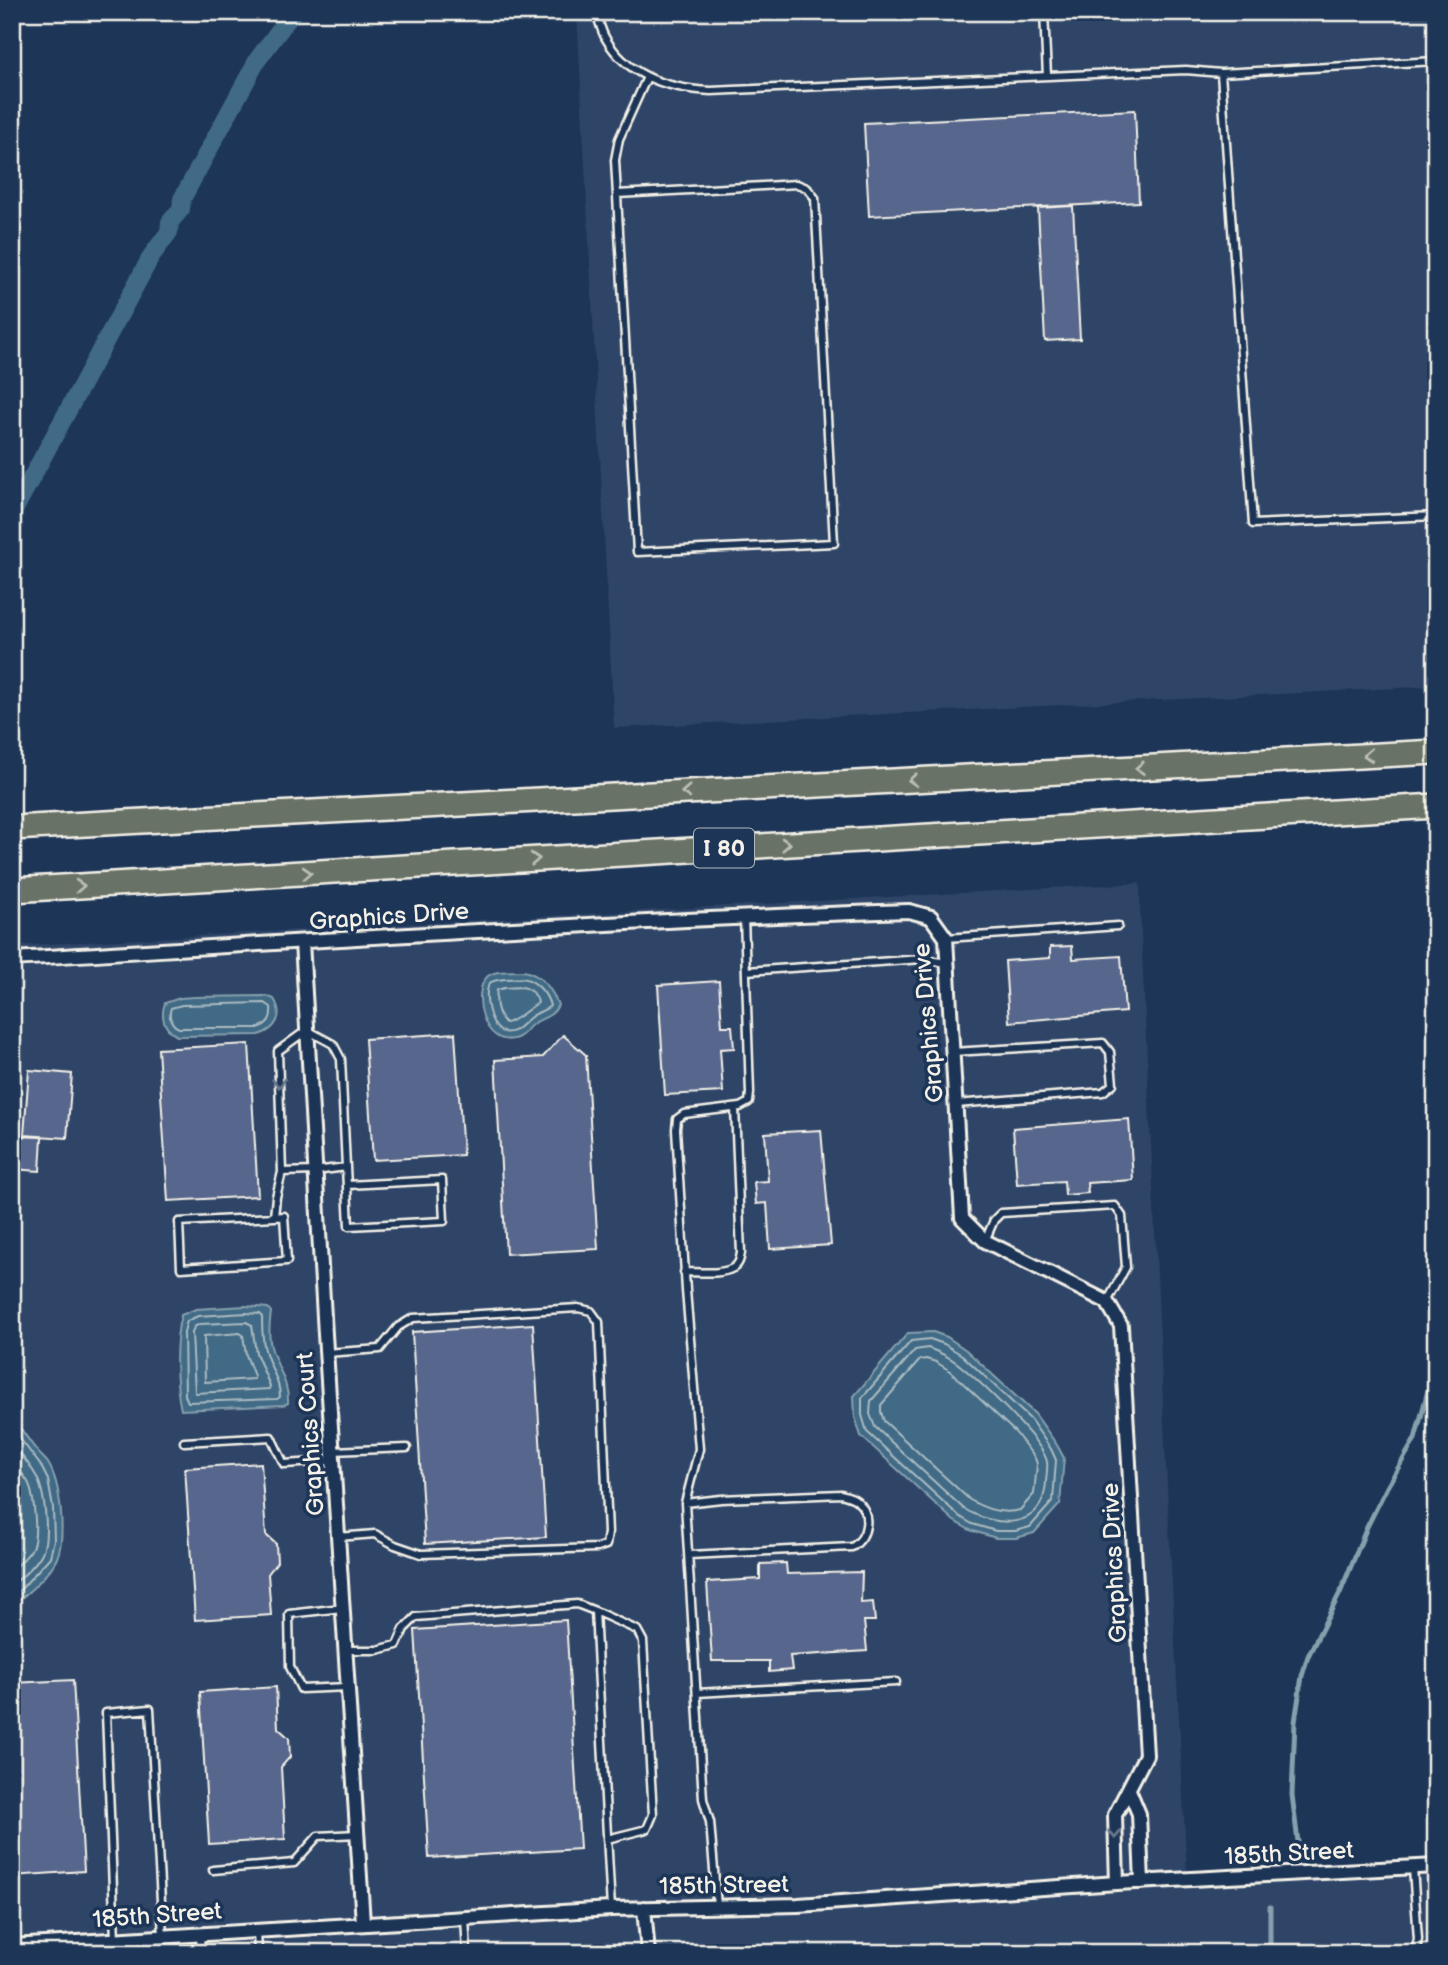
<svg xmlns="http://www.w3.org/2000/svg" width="1448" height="1965" viewBox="0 0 1448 1965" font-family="'Balsamiq Sans',sans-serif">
<rect width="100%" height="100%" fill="#1d3557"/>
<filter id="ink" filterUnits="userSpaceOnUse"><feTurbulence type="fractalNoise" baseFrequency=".0143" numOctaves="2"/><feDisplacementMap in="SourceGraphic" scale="14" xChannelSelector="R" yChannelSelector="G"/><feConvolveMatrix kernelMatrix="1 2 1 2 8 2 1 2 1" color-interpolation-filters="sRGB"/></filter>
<g filter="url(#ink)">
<path fill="#2e4467" d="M577 12H1436V686L614 728Z
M1140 883V909L1166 1466 1187 1874 12 1941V946Z
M1436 1871V1953H12V1952Z"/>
<path fill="#3f6a86" stroke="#87a0ad" stroke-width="2" d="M524 971C541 975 552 989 558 1005 553 1017 543 1017 533 1024 527 1028 524 1035 517 1038 483 1050 471 991 487 977 494 969 514 972 524 971Z
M267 996 274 999C284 1015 277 1029 259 1035L177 1036C164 1029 160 1017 165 1003L180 998 195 997Z
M246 1306 268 1308 271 1312C269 1325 268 1338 272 1350 278 1369 289 1383 288 1403L284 1405 181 1410C175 1383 174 1342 181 1315L196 1309Z
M933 1332 947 1337 966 1350 1035 1414 1057 1445 1064 1458 1060 1504 1034 1533 1016 1538H996L970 1530 954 1521 861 1436 855 1417 854 1396 908 1333Z
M12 1416C20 1427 28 1440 37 1451 40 1455 45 1459 48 1463 61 1484 66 1536 57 1558 51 1573 25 1596 12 1605Z"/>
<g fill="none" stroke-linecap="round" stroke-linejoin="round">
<path stroke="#acbbc1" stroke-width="2" d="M523 978C536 981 547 993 550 1006 544 1011 537 1012 531 1017 522 1023 516 1035 503 1032 490 1029 482 993 490 983 495 978 516 979 523 978Z
M522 987C529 988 537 995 538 1003 529 1008 513 1023 505 1023 497 1014 495 1002 497 990L504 988Z
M265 1003 271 1007C272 1018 269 1024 258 1028H179C171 1025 168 1016 171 1008L182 1005Z
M246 1313 260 1314 262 1316C262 1327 262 1339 265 1350 269 1366 280 1380 280 1397L277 1399 188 1402 185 1395 184 1332 187 1321 198 1316Z
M246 1322 252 1325 256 1353 270 1386 269 1389 195 1393 192 1333 194 1327 200 1324Z
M240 1333 243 1335 246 1355 254 1376V1379L205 1382 204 1336Z
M930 1339 944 1344 962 1355 1030 1419 1051 1449 1056 1460 1053 1501 1030 1527 1015 1531H996L972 1524 959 1516 867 1432 862 1415V1398L911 1341Z
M928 1348C939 1352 948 1356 957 1363 975 1377 1044 1441 1047 1462 1048 1468 1046 1477 1046 1483 1042 1532 996 1527 964 1509L875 1427 870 1414 871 1401 915 1350Z
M926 1359 936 1362 950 1371 1015 1432 1035 1458 1037 1464 1034 1494 1020 1510C1002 1515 985 1509 970 1500L884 1421 881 1412V1405L920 1360Z
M12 1428 41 1466 48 1480 53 1508 54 1540 50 1557 21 1589 12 1596
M12 1443C19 1453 29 1463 35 1474 45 1490 50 1536 42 1553 36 1565 22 1577 12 1585
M12 1462C17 1469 25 1475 29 1484 34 1498 39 1537 31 1550 26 1558 18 1564 12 1571"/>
<path stroke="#87a0ad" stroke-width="5" d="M1298 1842 1292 1795 1295 1722 1302 1676 1308 1656 1340 1593 1367 1527 1387 1487 1415 1439 1429 1387 1436 1375
M1270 1953V1907"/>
<path stroke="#3f6a86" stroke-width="18" d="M12 514 152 255 169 232 170 222 181 209 182 199 258 59 293 12"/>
</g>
<path fill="#57668d" stroke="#f4f1e8" stroke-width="2" d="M1135 110 1139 202 869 216 864 123Z
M1073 206 1080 339 1045 341 1038 208Z
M1072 946 1073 959 1121 956 1125 1012 1009 1022 1005 961 1050 958V947Z
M719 981 722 1026H732L734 1048 720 1049 723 1092 665 1095 658 985Z
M455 1033 463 1155 373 1160 365 1039Z
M563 1035 586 1055 598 1249 506 1254 495 1060 543 1057Z
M249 1044 258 1196 168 1201 158 1049Z
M29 1070 72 1074 67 1138 24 1135Z
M1129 1119 1133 1180 1087 1183 1088 1193 1065 1195 1064 1181 1017 1184 1013 1128Z
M821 1130 831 1245 770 1249 767 1203 756 1204 754 1182 768 1181 765 1133Z
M12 1136 42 1137 40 1171 12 1169Z
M533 1324 546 1537 425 1544 412 1332Z
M261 1463 266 1535 276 1544 277 1562 268 1574 271 1615 195 1620 185 1468Z
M786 1563 787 1574 862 1572 861 1603 873 1602 875 1621H864L867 1651 790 1656 792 1670 769 1672V1661H712L707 1582 760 1579V1564Z
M566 1620 580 1849 429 1858 415 1630Z
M73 1680 84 1871 12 1876V1683Z
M276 1687 278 1728 289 1738 290 1757 281 1767 285 1839 209 1844 200 1692Z"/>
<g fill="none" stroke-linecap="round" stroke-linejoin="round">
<g stroke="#f4f1e8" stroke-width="11">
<path id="service" d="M596 12C599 21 601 31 606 39 628 77 670 89 711 91L1186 70 1221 73 1436 61
M1044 12 1047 76
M1221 73 1253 524 1436 516
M617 194 797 184 807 188 815 198 834 543 637 552 615 160 619 139 647 77
M946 938 1118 926
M746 971 922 959 947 963
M953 1052 1103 1043 1110 1052 1113 1084 1103 1092 956 1104
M346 1167 349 1226 444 1221 442 1180 347 1185
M274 1217 284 1216 287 1261 181 1268 179 1222 274 1217 276 1197 282 1172 278 1051 307 1030 333 1044 341 1059 346 1167 315 1171 282 1172
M985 1241 994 1220 1001 1213 1115 1206 1122 1216 1126 1267 1107 1302
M684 1272C699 1272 720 1275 733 1268 739 1265 740 1259 741 1253L735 1108
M326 1353 380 1349 398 1327 413 1318 578 1308 591 1311 599 1322 608 1533 606 1545 597 1548 421 1554 395 1545 375 1534 338 1537
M184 1442 271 1437 284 1464 333 1461
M332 1451 407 1448
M685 1503 721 1499 841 1494C847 1496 853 1497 857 1501 872 1514 868 1537 852 1547L689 1555
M342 1608 289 1614 290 1667 301 1689 348 1687
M595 1611 637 1630 643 1641 653 1815 647 1829 607 1839
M345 1650H377L397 1645 404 1629 416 1617 577 1604 595 1611 611 1909
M697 1693 896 1682
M1413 1868 1418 1939 1415 1953
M213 1870 294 1863 318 1836 357 1834
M717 1906 710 1822 703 1799 685 1503 699 1449 686 1290 676 1129 677 1119 684 1114 740 1107 749 1102 750 1093 744 917
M465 1918 467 1953
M257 1930 258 1953
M200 1934 201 1953
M115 1939 106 1713 150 1709 163 1936"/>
</g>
<g stroke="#f4f1e8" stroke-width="18">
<path id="minor" d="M302 942 325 1334 363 1923
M12 959C311 941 610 921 909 911L931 917 946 938 962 1218 985 1241 1107 1302 1121 1326 1146 1755 1115 1815 1117 1883
M1129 1790 1139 1814 1142 1882
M644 1908 648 1953
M12 1946 611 1909 798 1905 1117 1883 1436 1866"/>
</g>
<g stroke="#f4f1e8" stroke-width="28">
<path id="motorway" d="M12 828 1436 752
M12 890 1436 806"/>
</g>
<use href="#service" stroke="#1d3557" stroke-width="6"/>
<use href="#minor" stroke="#1d3557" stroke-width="12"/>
<use href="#motorway" stroke="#697266" stroke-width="23"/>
</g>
<defs><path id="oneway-chevron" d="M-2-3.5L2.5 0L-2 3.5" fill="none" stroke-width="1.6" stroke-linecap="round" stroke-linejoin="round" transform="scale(1.75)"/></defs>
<g stroke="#bcbeb4">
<use href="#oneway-chevron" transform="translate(1368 755) rotate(177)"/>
<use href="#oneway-chevron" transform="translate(1140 768) rotate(177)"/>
<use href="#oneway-chevron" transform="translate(913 780) rotate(177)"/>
<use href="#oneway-chevron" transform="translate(686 792) rotate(177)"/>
<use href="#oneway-chevron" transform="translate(786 844) rotate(-3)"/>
<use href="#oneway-chevron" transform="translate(535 859) rotate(-3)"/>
<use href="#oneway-chevron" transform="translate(307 873) rotate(-3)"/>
<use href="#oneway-chevron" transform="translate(80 886) rotate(-3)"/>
</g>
<g stroke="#68778a">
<use href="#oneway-chevron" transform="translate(279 1083) rotate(88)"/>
<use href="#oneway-chevron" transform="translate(1115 1834) rotate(89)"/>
</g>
</g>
<g text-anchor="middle" stroke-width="7" stroke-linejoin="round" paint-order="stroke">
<rect fill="#1d3557" stroke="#b4b9bc" stroke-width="2" x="694" y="828.5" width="60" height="39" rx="5"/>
<g font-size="23" font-weight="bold" fill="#f4f1e8">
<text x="724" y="856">I 80</text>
</g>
<g font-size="24" fill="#f4f1e8" stroke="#1d3557">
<text transform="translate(389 916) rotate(-4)" y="8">Graphics Drive</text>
<text transform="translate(928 1023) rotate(-95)" y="8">Graphics Drive</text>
<text transform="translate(310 1434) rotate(-94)" y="8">Graphics Court</text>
<text transform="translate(1114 1563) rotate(-93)" y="8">Graphics Drive</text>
<text transform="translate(1289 1853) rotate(-3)" y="8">185th Street</text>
<text transform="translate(724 1885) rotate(-1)" y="8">185th Street</text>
<text transform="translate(157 1915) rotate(-4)" y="8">185th Street</text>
</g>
</g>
<rect width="1448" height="1965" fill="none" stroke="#1d3557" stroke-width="42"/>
<rect x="21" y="21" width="1406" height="1923" fill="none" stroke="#f4f1e8" stroke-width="2.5" filter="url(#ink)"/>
</svg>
